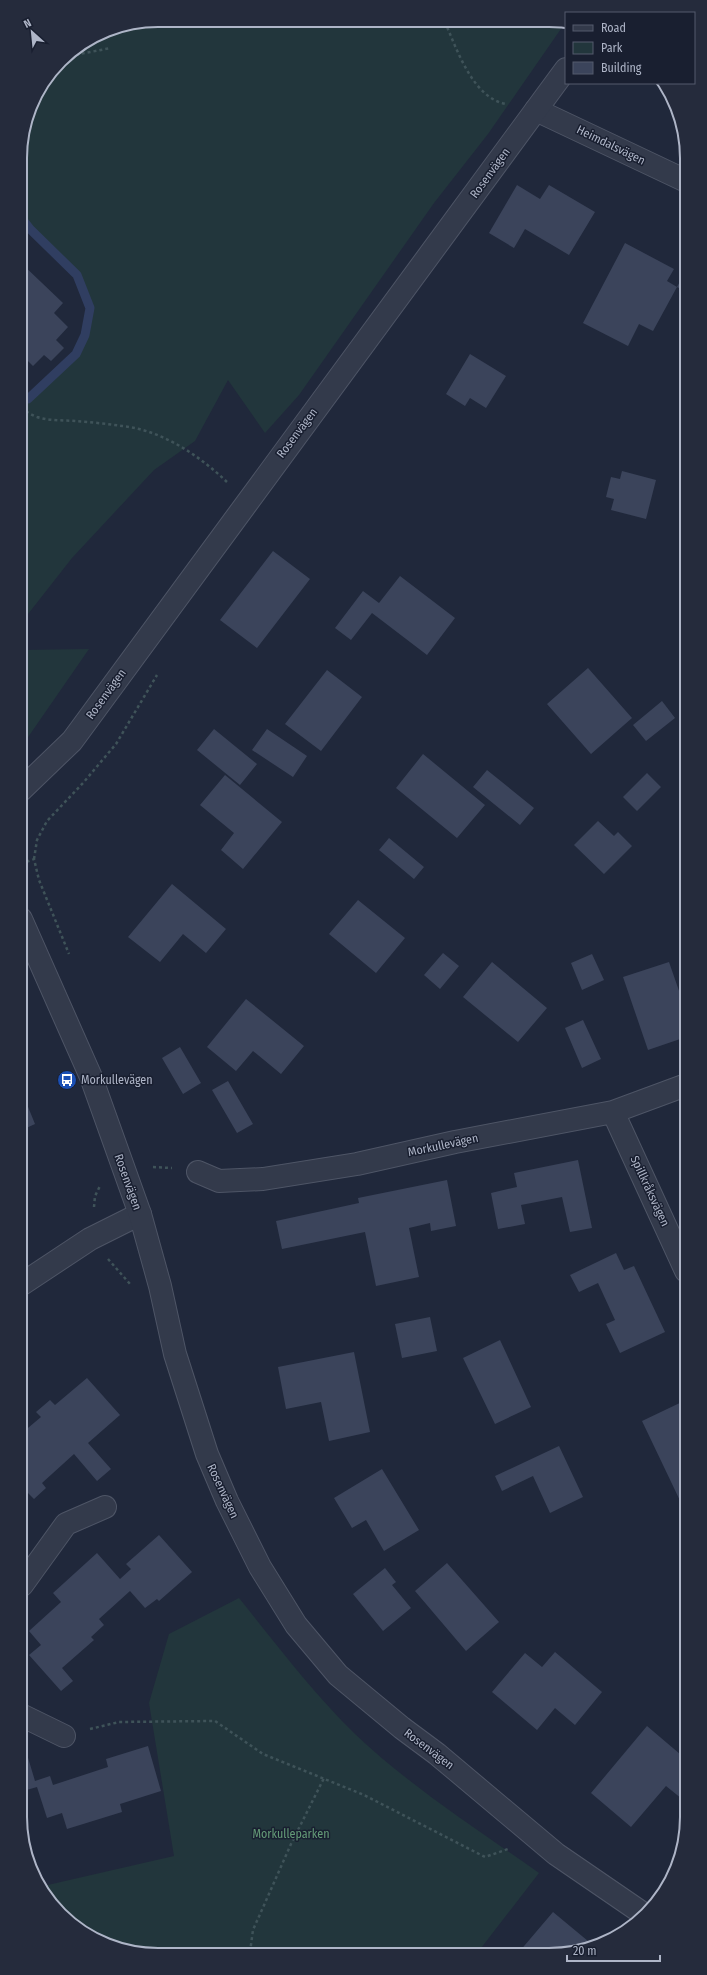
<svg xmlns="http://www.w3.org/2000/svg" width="707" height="1975" viewBox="0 0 707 1975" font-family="'Fira Sans Condensed',sans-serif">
<rect width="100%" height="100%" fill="#20283b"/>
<path fill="#22363c" d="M158 20 565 23 488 134 434 203 299 395 265 433 228 380 195 441 154 470 72 558 21 623V406L76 354 85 335 90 308 77 275 30 229 20 216V148L34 97 67 54 105 30Z
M89 649 24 743 21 745V650Z
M239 1598C276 1644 313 1693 355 1734 411 1787 477 1829 539 1873L478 1952H131L97 1941 60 1915 39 1887 174 1856 149 1703 169 1634Z"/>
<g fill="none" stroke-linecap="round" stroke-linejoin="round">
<path stroke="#303e61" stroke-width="9" d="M20 216 30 229 77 275 90 308 85 335 76 354 28 399"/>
</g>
<path fill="#3b445b" d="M517 185 540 199 549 185 595 212 569 255 525 229 514 248 489 233Z
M625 243 674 269 667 281 677 287 653 331 639 324 628 346 583 323Z
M20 262 63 303 54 313 68 327 56 340 64 348 51 361 44 355 33 366 21 354Z
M685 272V291L677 287Z
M685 341V352L680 349Z
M470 354 506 376 486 408 470 398 465 406 446 394Z
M622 471 656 480 646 519 611 510 614 499 606 497 611 477 620 479Z
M273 551 310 579 257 648 220 620Z
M400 576 455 618 427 655 372 613 351 640 335 628 363 591 379 603Z
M588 668 632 718 591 754 547 704Z
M327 670 362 697 321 751 285 724Z
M662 701 675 718 646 741 633 725Z
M214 729 257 764 240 785 197 750Z
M267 729 307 756 293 777 252 750Z
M423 754 485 805 457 838 396 788Z
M487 770 534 808 520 825 473 787Z
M647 773 661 787 637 811 623 797Z
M225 775 282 822 243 869 221 850 234 833 200 805Z
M598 821 614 836 618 832 632 846 604 874 574 845Z
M389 838 424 867 414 879 379 850Z
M172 884 226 929 206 953 183 934 160 962 128 937Z
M358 900 405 938 376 973 329 934Z
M443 953 459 966 440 989 424 975Z
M592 954 604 980 582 990 571 963Z
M492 962 547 1008 518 1042 463 997Z
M669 962 686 1011V1037L648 1050 623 977Z
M246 999 304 1046 281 1074 253 1051 236 1071 207 1047Z
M583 1020 601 1059 582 1068 565 1028Z
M180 1047 201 1083 183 1094 162 1058Z
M228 1081 253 1124 237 1133 212 1090Z
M22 1092 35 1124 22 1130Z
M578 1160 592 1228 570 1232 562 1197 521 1205 525 1224 498 1229 491 1193 517 1187 514 1173Z
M447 1180 456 1226 431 1231 430 1223 409 1228 419 1277 376 1286 365 1232 282 1249 276 1221 359 1203 358 1198Z
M616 1253 624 1270 634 1266 665 1332 620 1353 606 1324 615 1320 598 1283 579 1292 570 1275Z
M430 1317 437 1351 402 1358 395 1324Z
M500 1340 531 1407 495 1424 463 1358Z
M354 1352 370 1432 329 1441 321 1402 286 1409 278 1367Z
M87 1378 120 1415 88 1443 111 1469 97 1481 74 1454 42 1483 46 1488 34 1499 22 1487V1433L41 1417 36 1412 50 1400 55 1405Z
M686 1400V1508L684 1509 642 1421Z
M559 1446 583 1497 550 1513 533 1476 502 1491 495 1476Z
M382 1469 419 1530 384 1551 366 1520 352 1528 334 1498Z
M159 1535 192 1572 159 1601 157 1599 145 1608 130 1591 99 1619 104 1625 91 1637 94 1640 62 1668 73 1681 61 1691 29 1655 41 1645 29 1631 61 1602 53 1593 97 1553 120 1579 131 1569 126 1564Z
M447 1563 499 1622 466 1651 415 1591Z
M385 1568 396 1582 392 1585 411 1608 383 1631 353 1594Z
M555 1652 602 1692 575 1725 555 1708 537 1730 492 1692 525 1653 542 1667Z
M647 1726 687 1760V1803L666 1786 631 1827 591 1793Z
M23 1741 35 1781 50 1776 53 1785 108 1767 106 1759 148 1746 161 1791 120 1804 122 1812 67 1829 62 1813 47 1818 37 1787 23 1791Z
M553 1912 594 1946 576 1952H519Z"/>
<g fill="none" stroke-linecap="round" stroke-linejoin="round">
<g stroke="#4e5566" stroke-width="24">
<path id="minor" d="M536 110 684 180
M613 1112 686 1271
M198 1172 219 1181 263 1179 357 1164 455 1142 613 1112 686 1085
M22 1284 90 1239 140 1214
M22 1585 66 1524 105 1507
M23 1716 64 1736"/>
</g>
<g stroke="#4e5566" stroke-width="24">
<path id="tertiary" d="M21 790 72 741 566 69
M21 919 91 1077 140 1214 160 1286 175 1354 207 1454 227 1501 260 1567 296 1625 338 1675 402 1728 437 1754 556 1854 645 1915"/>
</g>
<path stroke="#3f5359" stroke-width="2.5" stroke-dasharray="3 3" stroke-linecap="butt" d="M445 22C457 50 473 98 506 104
M64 57 111 48
M21 408C26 411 31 415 37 417 50 421 63 420 76 421 91 422 107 424 122 426 162 430 200 456 228 483
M34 859 37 840 47 821 83 783 116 744 157 675
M21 864 34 859 39 880 69 954
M153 1167 172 1168
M94 1207 95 1196 100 1186
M108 1259 130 1284
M90 1729 119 1722 215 1721 263 1754 364 1795 485 1857 508 1849
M250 1952 253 1930 291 1844 324 1778"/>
<use href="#minor" stroke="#333a4b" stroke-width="22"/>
<use href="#tertiary" stroke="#333a4b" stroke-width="22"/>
</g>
<defs>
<g id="bus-disc" transform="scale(1)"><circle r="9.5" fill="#1a4fb4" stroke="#191f30"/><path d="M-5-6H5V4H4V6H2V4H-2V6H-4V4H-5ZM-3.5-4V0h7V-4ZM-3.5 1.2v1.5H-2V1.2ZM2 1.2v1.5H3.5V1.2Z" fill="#fff"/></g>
</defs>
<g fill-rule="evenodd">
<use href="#bus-disc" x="67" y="1080"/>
</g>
<g text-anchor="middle" stroke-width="3" stroke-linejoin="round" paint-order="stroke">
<g font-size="12" fill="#aeb5c7" stroke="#191f30">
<text transform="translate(611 145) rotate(26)" y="4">Heimdalsvägen</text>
<text transform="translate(490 173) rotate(-54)" y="4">Rosenvägen</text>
<text transform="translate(297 433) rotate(-53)" y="4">Rosenvägen</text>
<text transform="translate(106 694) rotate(-54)" y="4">Rosenvägen</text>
<text transform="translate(443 1145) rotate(-12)" y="4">Morkullevägen</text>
<text transform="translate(128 1182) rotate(70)" y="4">Rosenvägen</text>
<text transform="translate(650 1191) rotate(65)" y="4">Spillkråksvägen</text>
<text transform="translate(223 1491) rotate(65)" y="4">Rosenvägen</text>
<text transform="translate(429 1749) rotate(37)" y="4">Rosenvägen</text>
</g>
<g font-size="12" fill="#aeb5c7" stroke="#191f30" text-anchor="start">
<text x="81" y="1084">Morkullevägen</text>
</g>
<g font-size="12" fill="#649a77" stroke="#191f30">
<text x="291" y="1838">Morkulleparken</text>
</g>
</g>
<path d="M0 0H707V1975H0ZM158 27H549A131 131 0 0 1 680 158V1817A131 131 0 0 1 549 1948H158A131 131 0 0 1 27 1817V158A131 131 0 0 1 158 27Z" fill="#252b3c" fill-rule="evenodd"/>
<path fill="none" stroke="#aeb5c7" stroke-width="2" d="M158 27H549A131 131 0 0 1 680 158V1817A131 131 0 0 1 549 1948H158A131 131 0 0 1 27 1817V158A131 131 0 0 1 158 27Z"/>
<rect x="565" y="12" width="130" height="72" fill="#191f30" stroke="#555b6c"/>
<rect x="573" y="25" width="20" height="6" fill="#333a4b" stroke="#555b6c"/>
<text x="601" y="32" font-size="12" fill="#aeb5c7">Road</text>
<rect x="573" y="42" width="20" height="12" fill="#22363c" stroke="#555b6c"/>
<text x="601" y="52" font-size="12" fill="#aeb5c7">Park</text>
<rect x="573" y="62" width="20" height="12" fill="#3b445b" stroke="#555b6c"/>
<text x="601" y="72" font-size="12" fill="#aeb5c7">Building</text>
<g transform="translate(32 32) rotate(333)" stroke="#191f30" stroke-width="3" paint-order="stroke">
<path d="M0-3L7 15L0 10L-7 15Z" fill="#aeb5c7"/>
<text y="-6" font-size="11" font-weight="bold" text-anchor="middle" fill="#aeb5c7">N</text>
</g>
<path d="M567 1955v6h93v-6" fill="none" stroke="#aeb5c7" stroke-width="2"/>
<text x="573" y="1955" font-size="12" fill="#aeb5c7" stroke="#191f30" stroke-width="3" paint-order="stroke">20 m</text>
</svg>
